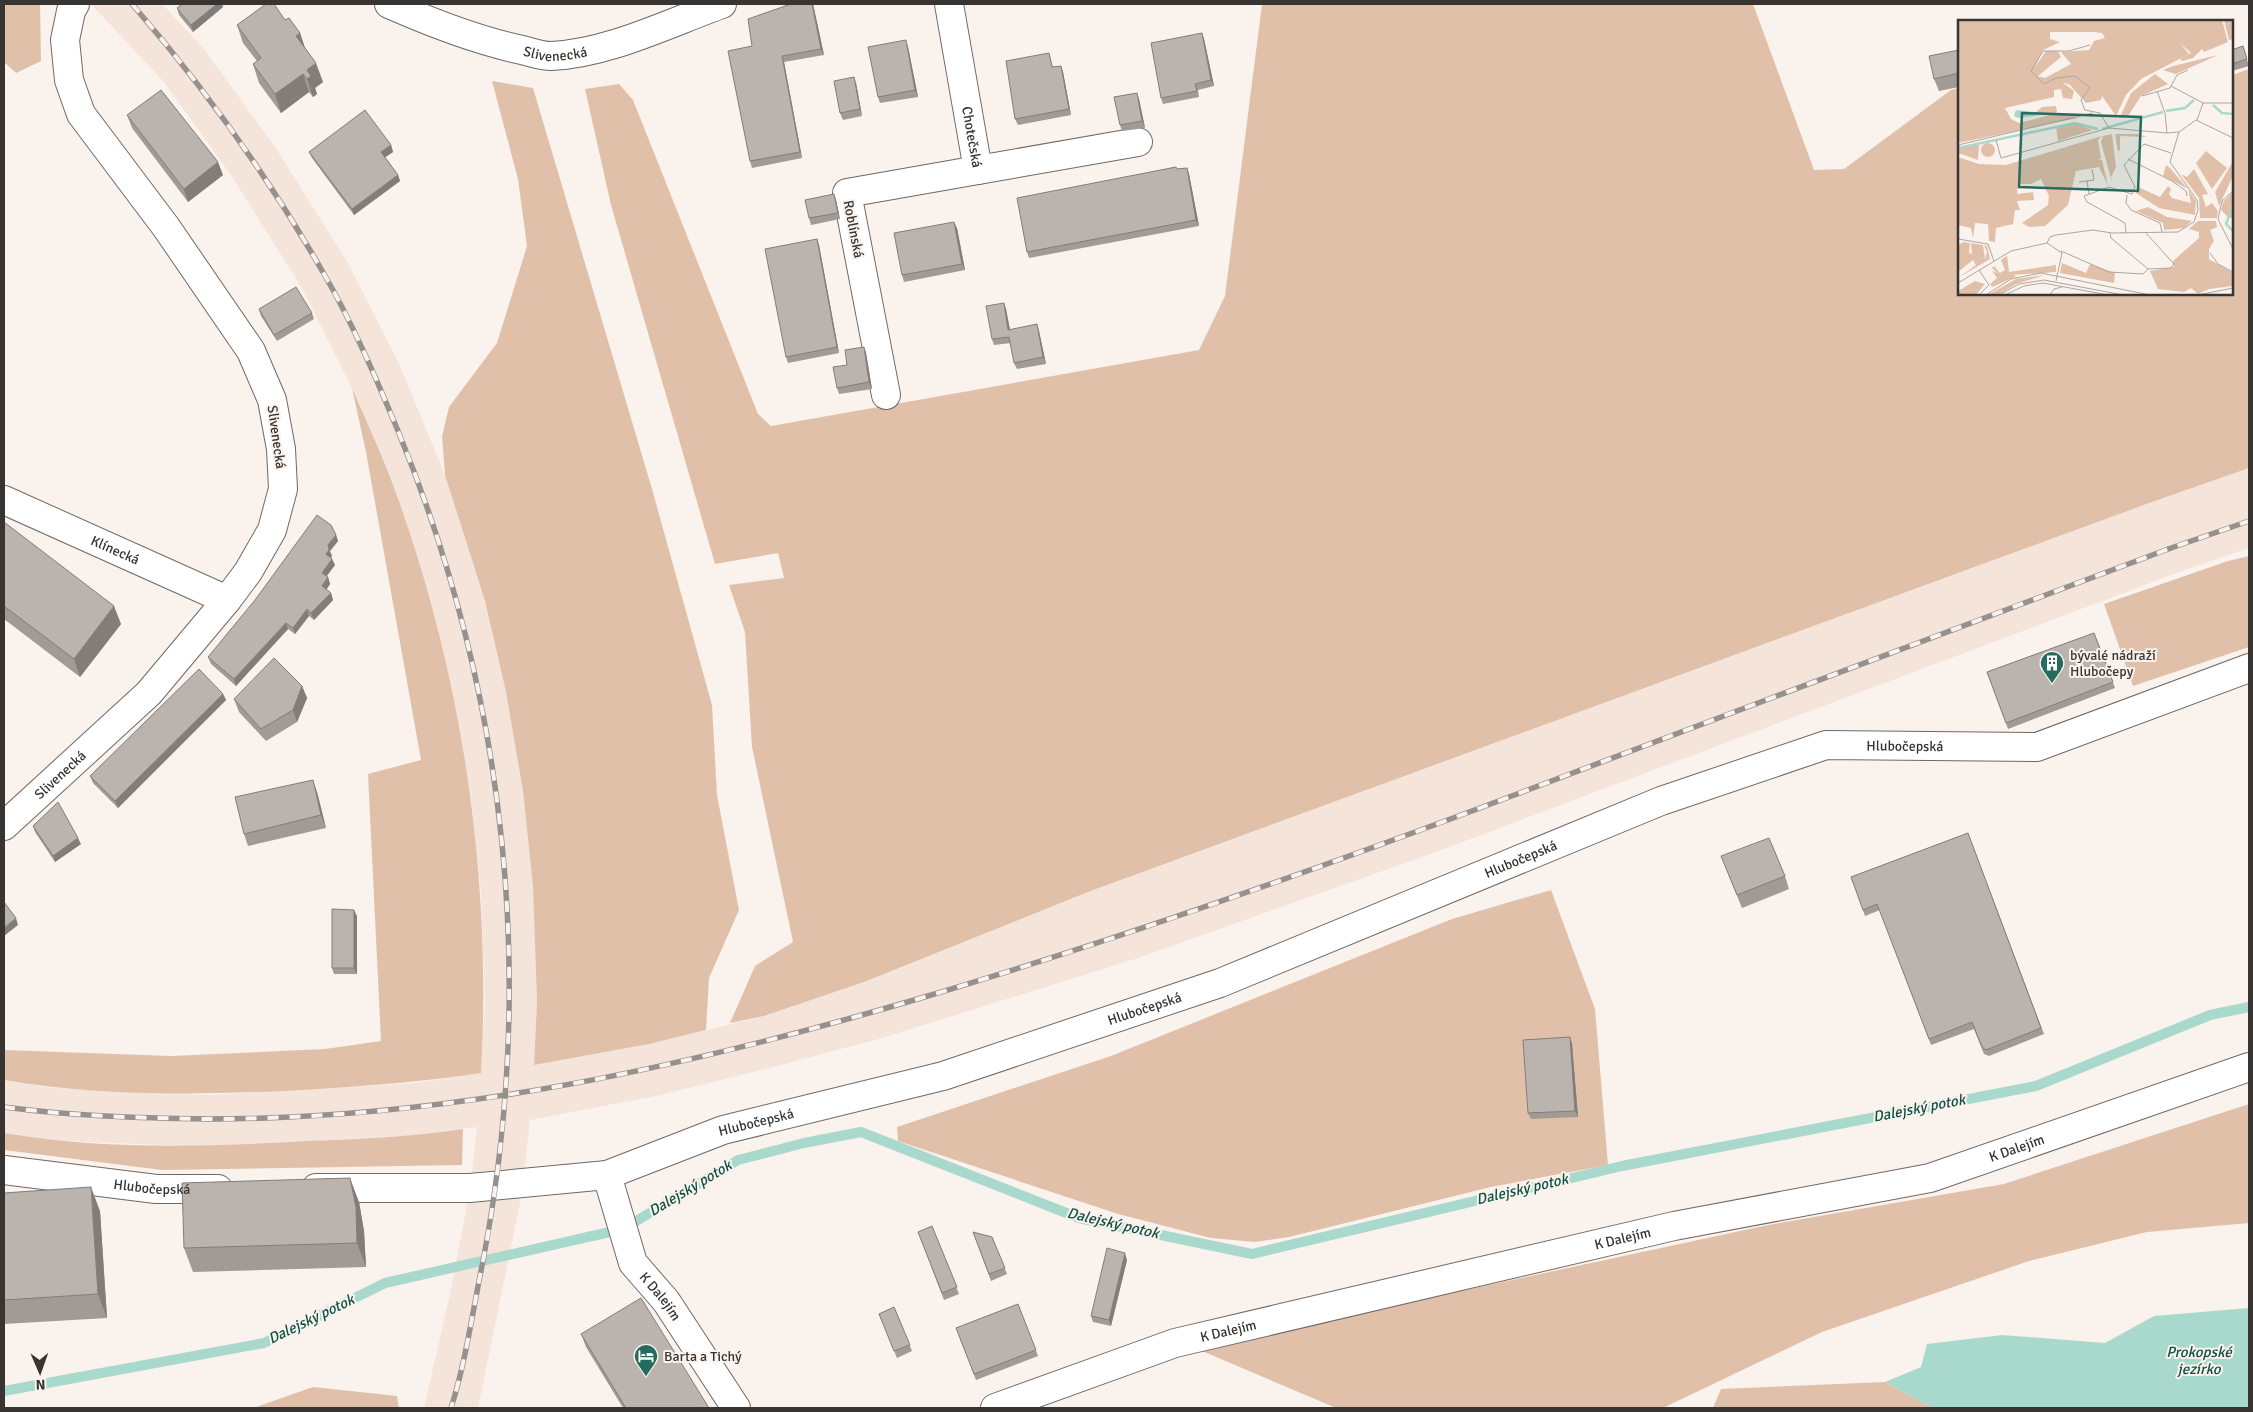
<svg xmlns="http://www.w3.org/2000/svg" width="2253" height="1412" viewBox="0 0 2253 1412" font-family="Signika,sans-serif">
<rect width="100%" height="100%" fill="#faf2ec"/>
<path fill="#f4e4da" d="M91 4H162L204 49 275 147 348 263 400 366 445 475 485 601 506 692 523 791 533 887 537 1002 534 1065 649 1044 764 1016 864 982 1088 892 2152 502 2249 468V548L2179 572 1436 852 1135 959 882 1038 777 1066 660 1095 530 1120 521 1198 478 1408H424L450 1294 470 1190 477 1127 422 1135 208 1147 46 1140 4 1133V1080L52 1088 208 1095 416 1083 481 1073 485 1002 481 891 471 798 454 702 434 615 396 493 352 388 302 288 231 175 164 82Z"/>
<path fill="#e1c0aa" d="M4 4H40L41 61 16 73 4 62Z
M1262 4H1753L1814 170 1844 169 1951 90 1959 88V294H2232V75L2249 69V468L2152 502 1088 892 864 982 764 1016 730 1023 755 966 793 942 752 747 745 632 729 585 784 578 778 553 715 564 611 205 585 89 619 84 633 100 758 414 771 426 1199 350 1225 296Z
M492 81 533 88 652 489 712 705 717 795 739 910 709 978 706 1030 649 1044 534 1065 537 1002 533 887 523 791 506 692 485 601 445 475 442 436 449 407 497 343 527 246 518 179Z
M352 388C367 423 383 457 396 493 463 678 492 877 481 1073 422 1082 363 1086 303 1090 203 1095 103 1097 4 1080V1050L171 1056 325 1049 381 1041 368 774 421 760 366 452Z
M2249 556V647L2133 686 2104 604 2228 561Z
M1551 890 1595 1009 1608 1165 1491 1187 1289 1237 1255 1242 1211 1238 1118 1214 898 1141 897 1127 1111 1056 1452 919Z
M2249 1104V1223L2147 1232 2029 1261 1822 1332 1663 1408H1336L1195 1348 1768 1225 2004 1184Z
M463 1129 462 1165 162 1170 4 1150V1133C104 1150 207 1147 308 1141 360 1139 411 1137 463 1129Z
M1885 1382 1933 1408H1713L1721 1389Z
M313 1387 397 1396 399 1408H253Z"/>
<path fill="#a9d9cd" d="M2249 1308V1408H1933L1885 1382 1921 1367 1927 1344 2002 1335 2105 1343 2154 1316Z"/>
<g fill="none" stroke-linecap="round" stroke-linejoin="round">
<path stroke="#a9d9cd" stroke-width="10" d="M4 1391 264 1343 385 1283 623 1229 738 1160 804 1143 861 1132 1079 1218 1252 1254 1622 1166 2036 1086 2210 1015 2249 1007"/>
<g stroke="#706864" stroke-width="30">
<g id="street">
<path id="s1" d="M389 4C432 23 475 40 522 50 531 52 542 56 551 56 607 54 669 23 722 4"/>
<path id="s2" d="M949 4 978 170 1138 142"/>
<path d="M886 395 847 193 978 170"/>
<path id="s3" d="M4 500 227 600"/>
<path id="s4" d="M4 826 149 693 227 600 248 572 272 530 283 489 281 449 272 400 251 351 166 227 81 114 69 80 65 40 71 11 75 4"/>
<path id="s5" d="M4 1170 156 1189H218"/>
<path id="s6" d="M607 1175 633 1263 666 1301 736 1408"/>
<path id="s7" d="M316 1188H470L607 1175 723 1130 943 1076 1220 983 1661 801 1826 745 2037 747 2249 668"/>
<path id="s8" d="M995 1408 1175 1343 1674 1226 1930 1178 2249 1067"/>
</g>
</g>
<use href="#street" stroke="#fff" stroke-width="28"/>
<g stroke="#97918e" stroke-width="5.5">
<path id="rail" d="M132 4C204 87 269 178 324 274 353 324 376 378 398 431 507 696 537 980 483 1261 473 1309 466 1361 451 1408
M4 1107C71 1116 139 1118 208 1119 453 1119 687 1067 921 998 1110 942 1295 877 1480 808 1710 721 1941 634 2171 548L2249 521"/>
</g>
<use href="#rail" stroke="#faf2ec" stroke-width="4" stroke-dasharray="11" stroke-linecap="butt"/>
</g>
<path fill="#a19a95" d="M183 4H222L223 7 193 32 179 15 177 8Z
M791 4H813L824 55 784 62 802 158 752 168 750 161 752 46Z
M285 20 300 33 305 48 323 82 315 88 317 94 313 97 309 92 281 113 259 83 253 64 257 61 243 43 237 25Z
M1202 33 1204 39 1214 86 1198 90 1199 97 1163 104 1161 98Z
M2243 46 2249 66 2232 71V50Z
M908 47 918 97 880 103 878 97Z
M1959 50V87L1939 91 1934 79Z
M1049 53 1053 67 1063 72 1071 115 1018 125 1015 119Z
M856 83 862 116 843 120 840 113Z
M1139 99 1145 128 1122 131 1120 125Z
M127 115 223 175 188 202 132 128Z
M391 145 393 152 385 157 398 175 400 181 354 215 312 158 309 152Z
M1187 168 1189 174 1199 226 1029 258 1027 252 1177 169Z
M836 200 840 219 811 225 809 218Z
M957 228 965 270 904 282 902 275Z
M817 239 819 245 839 353 788 363 786 357Z
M1004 303 1006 309 1010 330 1039 331 1046 364 1017 369 1014 363 1011 343 994 345 992 339Z
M259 309 312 313 314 319 277 341 261 316Z
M864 347 866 353 872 389 839 394 837 388 847 365Z
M4 522 121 624 80 677 4 619Z
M336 535 338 541 330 551 332 556 331 557 335 565 327 576 328 577 330 584 326 590 331 593 333 600 314 620 309 616 295 634 288 629 236 686 211 664 208 657Z
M2094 633 2115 688 2008 729 1987 672Z
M302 686 307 698 297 722 266 741 239 712 234 699Z
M223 694 226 700 118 808 93 783 90 776Z
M317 792 326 828 248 846 244 834Z
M33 826 81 844 55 862 35 832Z
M1968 833 2044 1034 1989 1056 1984 1054 1974 1029 1931 1045 1880 910 1865 916 1851 877Z
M1721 856 1785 876 1789 889 1742 908Z
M357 916V974H334L332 968Z
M1570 1037 1572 1044 1578 1117 1531 1119 1528 1113Z
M4 1193 100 1211 107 1318 4 1324Z
M359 1202 364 1231 366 1267 193 1272 184 1248Z
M932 1226 959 1294 944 1300 918 1232Z
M973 1232 992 1237 1007 1274 991 1281Z
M1127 1260 1111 1326 1093 1322 1091 1316Z
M1018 1304 1038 1356 976 1380 956 1328Z
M894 1307 912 1351 897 1358 879 1314Z
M581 1334 709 1408H623L586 1347Z"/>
<path fill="#837d79" d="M217 4H222L223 7 193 32 191 25Z
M812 4H813L824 55 821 49Z
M300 33 306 51 296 36Z
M1202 33 1204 39 1214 86 1211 80Z
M906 40 908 47 918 97 915 90Z
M782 56 784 62 802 158 800 152Z
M316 63 323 82 315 88 317 94 313 97 307 79V70Z
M1061 66 1063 72 1071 115 1069 109Z
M303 74 309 92 281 113 275 94Z
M854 77 856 83 862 116 860 109Z
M1137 93 1139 99 1145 128 1142 121Z
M391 145 393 152 384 158 381 152Z
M218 162 223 175 188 202 184 189Z
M1187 168 1189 174 1199 226 1196 220Z
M398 175 400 181 354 215 352 209Z
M834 194 836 200 840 219 838 213Z
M954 222 957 228 965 270 962 264Z
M817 239 819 245 839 353 837 347Z
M1004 303 1006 309 1011 336 1008 330Z
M1037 324 1039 331 1046 364 1043 357Z
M864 347 866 353 872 389 869 382Z
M336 535 338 541 330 551 328 545Z
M329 550 332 556 329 560 326 554Z
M332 559 335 565 324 579 322 573Z
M328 577 330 584 324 593 322 586Z
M331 593 333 600 314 620 311 613Z
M114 606 121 624 80 677 74 659Z
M307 609 309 616 295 634 293 628Z
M286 623 288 629 236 686 234 679Z
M302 686 307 698 297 722 293 710Z
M223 694 226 700 118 808 115 801Z
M313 780 317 792 326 828 321 815Z
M78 838 81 844 55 862 53 856Z
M354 910 357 916V974L354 968Z
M16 918 18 925 4 936V928Z
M1570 1037 1572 1044 1578 1117 1575 1111Z
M350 1178 359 1202 364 1231 366 1267 357 1243Z
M91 1187 100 1211 107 1318 98 1294Z
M1125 1253 1127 1260 1111 1326 1109 1320Z"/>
<path fill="#bbb3ad" stroke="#837d79" d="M183 4H217L191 25 177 8Z
M266 4H274L285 20 289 18 300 33 296 36 316 63 307 70 311 76 307 79 303 74 275 94 253 64 261 58 237 25Z
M791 4H812L821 49 782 56 800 152 750 161 728 51 752 46 748 19Z
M1202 33 1211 80 1195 84 1197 91 1161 98 1151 43Z
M906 40 915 90 878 97 868 47Z
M2243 46 2247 59 2232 64V50Z
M1959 50V73L1934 79 1929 56Z
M1049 53 1052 67 1061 66 1069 109 1015 119 1006 61Z
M854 77 860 109 840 113 834 81Z
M161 90 218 162 184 189 127 115Z
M1137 93 1142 121 1120 125 1114 97Z
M365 110 391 145 381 152 398 175 352 209 309 152Z
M1176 167 1177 169 1187 168 1196 220 1027 252 1017 198Z
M834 194 838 213 809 218 805 200Z
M954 222 962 264 902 275 894 233Z
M817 239 837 347 786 357 765 249Z
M296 287 312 313 274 335 259 309Z
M1004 303 1008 330 1037 324 1043 357 1014 363 1009 337 992 339 986 306Z
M864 347 869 382 837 388 833 367 847 365 845 350Z
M317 515 331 525 336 535 328 545 329 550 326 554 332 559 322 573 328 577 322 586 331 593 311 613 307 609 293 628 286 623 234 679 208 657 255 600Z
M4 522 114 606 74 659 4 606Z
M2094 633 2113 682 2006 723 1987 672Z
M274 658 302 686 293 710 261 729 234 699Z
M199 669 223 694 115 801 90 776Z
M313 780 321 815 244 834 235 797Z
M58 802 78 838 53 856 33 826Z
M1968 833 2041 1028 1986 1050 1982 1047 1972 1022 1929 1039 1877 904 1863 910 1851 877Z
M1769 838 1785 876 1737 895 1721 856Z
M4 902 16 918 4 928Z
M332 909 354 910V968H332Z
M1570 1037 1575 1111 1528 1113 1523 1040Z
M350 1178 356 1207 357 1243 184 1248 182 1183Z
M91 1187 98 1294 4 1300V1193Z
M932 1226 957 1287 942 1293 918 1232Z
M973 1232 992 1237 1005 1268 989 1274Z
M1107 1248 1125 1253 1109 1320 1091 1316Z
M641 1298 709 1408H626L581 1334Z
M1018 1304 1036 1350 974 1374 956 1328Z
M894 1307 910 1345 894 1351 879 1314Z"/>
<defs>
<g id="building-pin" transform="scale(1.25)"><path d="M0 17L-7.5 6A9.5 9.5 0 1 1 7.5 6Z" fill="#276b5e" stroke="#faf2ec"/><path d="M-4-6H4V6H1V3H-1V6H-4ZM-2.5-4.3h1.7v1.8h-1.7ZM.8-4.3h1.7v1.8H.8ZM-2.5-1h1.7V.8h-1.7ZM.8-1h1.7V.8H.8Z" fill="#fff"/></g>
<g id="hotel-pin" transform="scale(1.25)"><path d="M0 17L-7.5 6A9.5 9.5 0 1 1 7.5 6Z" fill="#276b5e" stroke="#faf2ec"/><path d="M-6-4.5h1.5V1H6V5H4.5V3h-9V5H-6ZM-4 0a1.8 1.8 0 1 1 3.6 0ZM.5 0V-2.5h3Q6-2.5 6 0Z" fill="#fff"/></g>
</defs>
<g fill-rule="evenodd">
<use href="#building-pin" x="2052" y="663"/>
<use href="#hotel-pin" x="646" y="1356"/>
</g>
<g text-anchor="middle" stroke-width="4" stroke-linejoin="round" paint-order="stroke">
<g font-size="14" fill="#373432" stroke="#faf2ec">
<text dy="5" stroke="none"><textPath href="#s1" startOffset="175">Slivenecká</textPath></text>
<text dy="5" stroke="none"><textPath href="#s2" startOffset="135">Chotečská</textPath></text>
<text transform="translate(854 229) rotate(79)" y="5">Roblínská</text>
<text transform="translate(277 437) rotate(82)" y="5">Slivenecká</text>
<text dy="5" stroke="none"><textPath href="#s3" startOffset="122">Klínecká</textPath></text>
<text dy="5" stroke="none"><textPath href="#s7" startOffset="1665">Hlubočepská</textPath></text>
<text dy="5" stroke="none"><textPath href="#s4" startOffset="76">Slivenecká</textPath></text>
<text dy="5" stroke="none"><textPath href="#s7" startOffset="1260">Hlubočepská</textPath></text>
<text dy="5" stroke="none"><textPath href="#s7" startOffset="855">Hlubočepská</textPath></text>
<text dy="5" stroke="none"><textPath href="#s7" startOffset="450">Hlubočepská</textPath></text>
<text dy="5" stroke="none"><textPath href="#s8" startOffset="1056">K Dalejím</textPath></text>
<text dy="5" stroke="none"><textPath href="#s5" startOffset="149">Hlubočepská</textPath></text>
<text dy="5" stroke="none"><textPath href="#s8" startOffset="651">K Dalejím</textPath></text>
<text dy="5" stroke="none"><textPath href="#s6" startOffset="135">K Dalejím</textPath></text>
<text dy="5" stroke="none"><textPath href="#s8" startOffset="246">K Dalejím</textPath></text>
</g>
<g font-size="14" fill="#373432" stroke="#faf2ec" text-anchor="start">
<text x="2070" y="660">bývalé nádraží<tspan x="2070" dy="16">Hlubočepy</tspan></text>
<text x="664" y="1361">Barta a Tichý</text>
</g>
<g font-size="15" font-style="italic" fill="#0f5045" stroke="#faf2ec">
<text transform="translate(1919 1108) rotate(-11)" y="5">Dalejský potok</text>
<text transform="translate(690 1188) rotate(-31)" y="5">Dalejský potok</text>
<text transform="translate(1522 1189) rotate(-13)" y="5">Dalejský potok</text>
<text transform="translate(1113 1223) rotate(13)" y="5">Dalejský potok</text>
<text transform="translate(311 1319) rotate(-26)" y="5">Dalejský potok</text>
<text x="2199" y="1357">Prokopské<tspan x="2199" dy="17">jezírko</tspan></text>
</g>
</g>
<g transform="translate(1958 20)">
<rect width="275" height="275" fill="#faf2ec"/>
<path d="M0 0H264L270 22 246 32 244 29 235 38 224 41 222 39 233 33 222 23 231 34 183 59 168 75 158 96 144 76 143 80 128 83 112 65 104 62 116 71 114 79 105 78 103 69 96 70V77L47 88 53 99 61 103 92 95 78 92 84 87 98 86 99 92 93 95 112 94 120 98 0 123ZM92 12H136L144 13 147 18 136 21 131 30 103 32 113 44 87 58 80 56 103 37 100 31H88L77 47 85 30 102 22 92 19ZM266 0H275V19L271 20ZM260 35 218 54 205 50 215 46ZM197 54 210 64 183 76 170 96 162 97 173 73ZM116 103 135 110 100 121 98 107ZM154 114 158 147 153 157 155 166 143 122 145 116ZM157 114H180L189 117 162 116V130L160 131 163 150ZM144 116 140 120 143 139 140 140H144L150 166 141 147 118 151 110 185 87 206 71 207 64 203 90 185 91 176 83 159 73 164H60L59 174 75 172 76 180 59 181 62 190H57L55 204 38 208 37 222 31 221 30 204 17 203 15 218 13 208 0 205V137L21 144 48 145ZM23 130a7 7 0 1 1 14 0a7 7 0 1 1-14 0ZM21 124 20 140 0 133V128ZM248 131 269 148 254 169 238 143ZM274 143 275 156 261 186 257 172ZM208 145 212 148 230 169 205 156ZM236 149 250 174 244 175 248 187 254 183 260 191 259 198H242L241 178 223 154 229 157ZM210 166 213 169 211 174 214 178 233 183 230 169 238 181 237 195 201 188 178 173 180 167 202 177ZM275 172V198H271L263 190 265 182ZM190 187 209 197 234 201 226 208 206 210 205 203 178 191ZM240 201H258L259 207 252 210 256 221 251 229V239L275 253V266L251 269 240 274 233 268 226 272 200 269 192 251 216 247 215 241 241 218V212L231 209ZM6 222 12 223 11 233 14 234 13 223 25 225 27 239 29 232 26 225 29 226 32 239 0 258 18 245 15 240 0 252V225ZM49 236 51 252 98 245V252L54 255 59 256 34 267 32 264 39 258 34 251 39 253 52 255 39 253 34 248 36 246 42 253 47 250 43 240ZM104 243 128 253 132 244 157 253 156 263 102 253ZM87 255 58 264 40 275H30L58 259ZM17 261 27 264 18 275 0 274V271Z" fill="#e1c0aa" fill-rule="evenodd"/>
<path d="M58 90 78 92 83 95 60 98 56 96Z" fill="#a9d9cd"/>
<path fill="none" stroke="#a9d9cd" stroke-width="2.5" d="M255 85 264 93 275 94M208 91 227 88 236 80M144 109 205 92M0 128 117 103 140 109M275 186 268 204 275 211"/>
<path fill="none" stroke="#aca6a2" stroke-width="1" d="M132 25 111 31H85L73 51 86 64 98 58 117 56 132 68 123 80 127 90 142 93 151 108M213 66 245 83H275M199 71 207 93 209 113M184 76 212 68 219 55 230 50M239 100 245 83M38 120 43 138 151 108 209 113 221 112 238 100 275 118M0 125 135 93M170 139 214 161 228 171 229 176M129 161 136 160 134 149M121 162 129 161 131 174M275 171 264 181 260 199 275 229M169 175 168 183 173 190 202 203 204 212M187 212 216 244 213 248 190 249M152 213 153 218 190 249M154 213 220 212 236 202 240 190 239 180 212 142 221 112M168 213 167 203 129 182 126 176 151 167 174 174 177 167 166 145 186 124 213 133M0 219 30 224 36 241M89 223 92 217 98 215 135 210 154 213M89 223 104 233 98 261M103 231 151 252 185 254 190 249M252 233 260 244 275 252M0 263 53 231 89 223M21 275 31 265 21 250M28 275 53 259 83 253 192 275M41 275 61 264 86 260 165 275M47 275 66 266 85 263 150 275M92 275 96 269 104 267M240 275 275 268"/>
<path fill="#276b5e" fill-opacity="0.15" stroke="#276b5e" stroke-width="2.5" d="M64 93 183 97 180 171 61 167Z"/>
<rect width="275" height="275" fill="none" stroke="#373432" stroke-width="2.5"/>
</g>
<rect width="2253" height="1412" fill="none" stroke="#373432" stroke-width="10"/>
<g transform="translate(40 1372) rotate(178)" stroke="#faf2ec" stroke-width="4" paint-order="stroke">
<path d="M0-4L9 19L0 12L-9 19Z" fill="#373432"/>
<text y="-8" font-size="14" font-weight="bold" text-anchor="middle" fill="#373432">N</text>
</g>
</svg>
